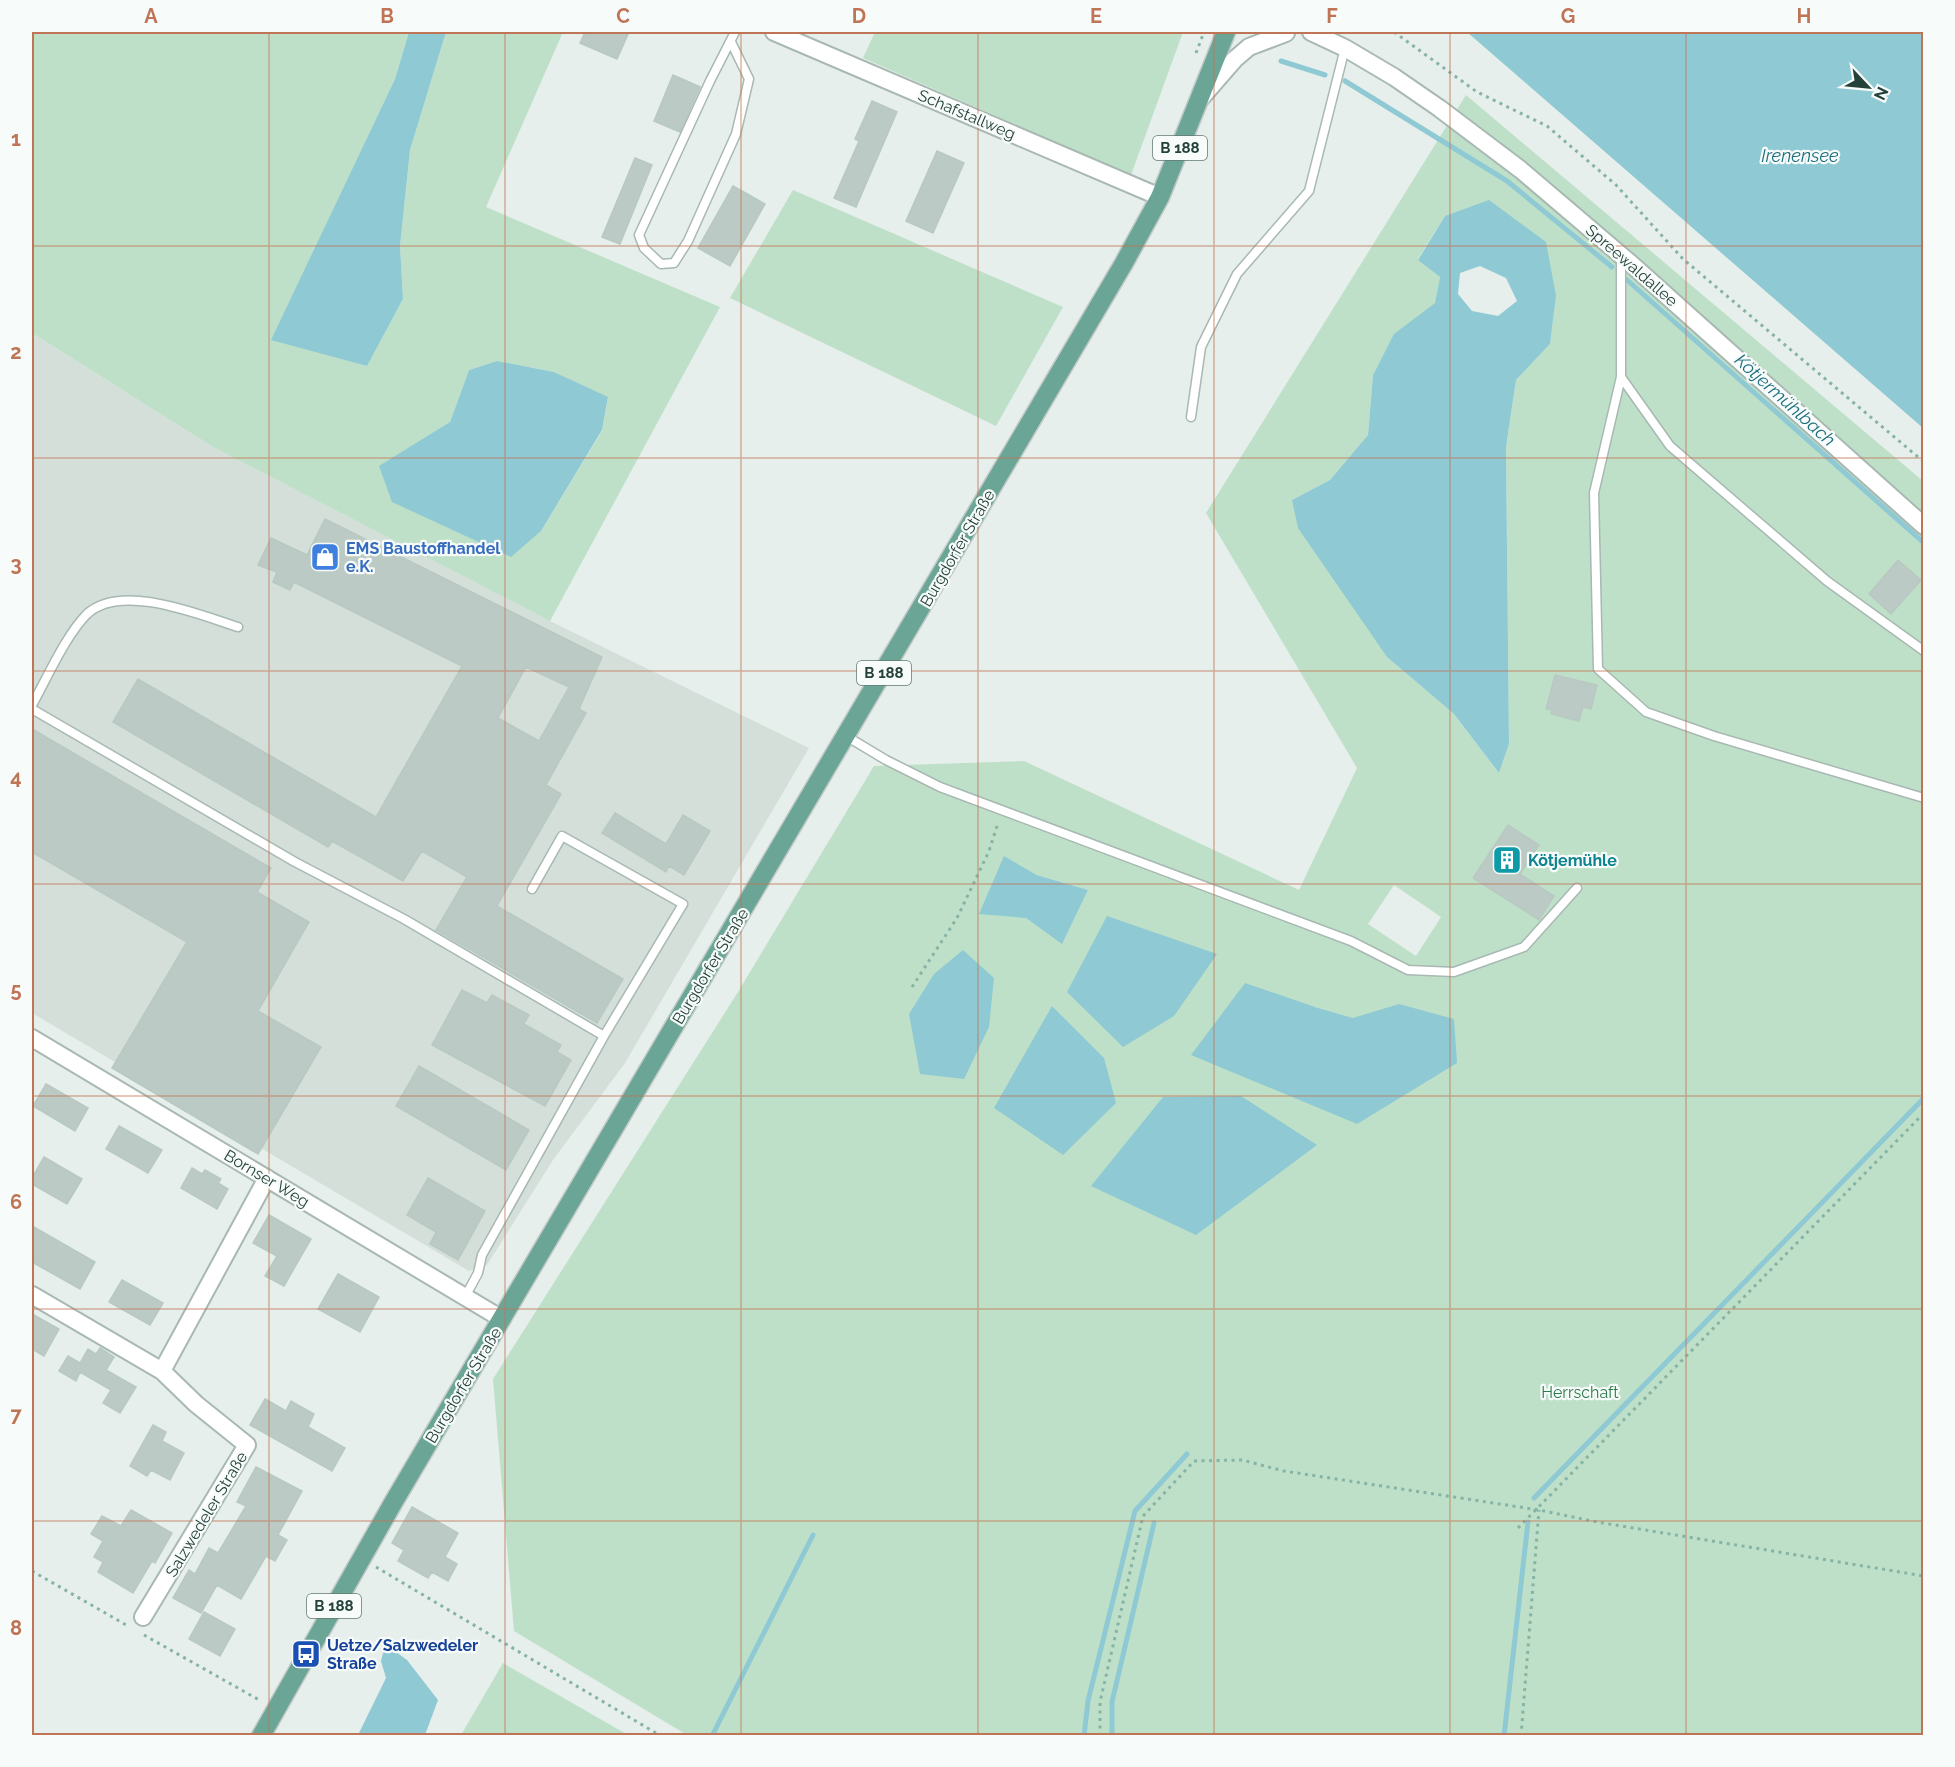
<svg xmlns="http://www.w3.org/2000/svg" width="1955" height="1767" viewBox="0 0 1955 1767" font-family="Raleway,sans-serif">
<rect width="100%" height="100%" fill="#e6efeb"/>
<path fill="#d4dfda" d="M32 333 213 447 550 621 809 748 625 1063 553 1160 487 1265 469 1271 32 1013Z"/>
<path fill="#bfe0c8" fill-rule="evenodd" d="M32 32H409L395 79 272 339 367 366 403 299 400 246 410 150 446 32H563L486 207 720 307 550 621 213 447 32 333ZM497 361 554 372 608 398 602 431 541 531 380 467 450 422 469 370Z
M875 32H1183L1131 175 863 58Z
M1466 95 1923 481V1735H687L514 1631 493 1379 738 992 874 766 1024 761 1299 890 1357 768 1206 513ZM1445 216 1556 296 1550 344 1516 380 1506 447 1509 744 1499 773 1454 714 1387 657 1292 500 1330 480 1368 435 1373 375 1394 335 1435 304 1440 277 1418 259ZM1004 856 1037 875 1088 890 1062 943 1026 918ZM1394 885 1441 917 1416 956 1368 924ZM1315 1007 1353 1018 1191 1055Z
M793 190 1063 307 996 426 730 298Z
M503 1663 628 1735H461Z"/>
<path fill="#8ec9d4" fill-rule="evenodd" d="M409 32H446L410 150 400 246 403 299 367 366 271 340 395 79Z
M1467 32H1923V428Z
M1489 200 1546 242 1556 296 1550 344 1516 380 1506 447 1509 744 1499 773 1454 714 1387 657 1298 528 1292 500 1330 480 1368 435 1373 375 1394 334 1435 303 1440 277 1418 260 1445 216ZM1480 266 1506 278 1517 301 1498 316 1472 311 1458 294 1460 273Z
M497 361 554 372 608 397 602 430 541 531 511 557 392 502 379 466 450 422 469 370Z
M1004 856 1037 875 1088 890 1062 944 1026 918 979 914Z
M1107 916 1217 954 1174 1016 1123 1047 1067 992Z
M963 950 994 978 989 1027 964 1079 920 1074 909 1014 934 974Z
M1245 983 1315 1007 1353 1018 1399 1004 1454 1019 1457 1063 1357 1124 1191 1055Z
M1052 1006 1104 1058 1116 1103 1063 1155 994 1108Z
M1241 1096 1317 1145 1196 1235 1091 1186 1163 1097Z
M392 1649 407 1660 438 1700 425 1735H358L386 1678 381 1661 383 1653Z"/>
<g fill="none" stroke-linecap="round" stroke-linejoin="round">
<path stroke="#8ec9d4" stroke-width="5" d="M1281 61 1325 75
M1345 81 1507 181 1612 267
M1627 280 1924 543
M1534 1498 1924 1098
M712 1736 813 1535
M1084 1736 1088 1701 1135 1511 1187 1454
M1112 1736V1702L1154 1523
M1504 1736 1528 1522"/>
</g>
<path fill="#bbcac4" stroke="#b8c9c2" stroke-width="1.5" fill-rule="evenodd" d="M585 32H629L617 59 580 43Z
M673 75 700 87 680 132 654 121Z
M872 101 897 112 856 207 834 198 859 141 855 139Z
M937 151 964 163 933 233 906 221Z
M635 158 652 165 620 244 602 237Z
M733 186 765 204 730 266 698 248Z
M325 519 602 657 579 709 586 713 546 785 561 794 497 906 623 979 597 1023 436 930 467 877 422 851 403 881 332 841 328 847 113 722 138 679 376 817 462 666 294 582 290 590 273 582 277 572 258 565 271 538 307 555ZM526 667 569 687 539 741 498 718Z
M1898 560 1921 580 1891 614 1869 594Z
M1555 675 1597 685 1591 709 1583 707 1579 721 1551 714 1552 710 1546 709Z
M32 729 271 868 257 892 309 922 258 1011 321 1047 258 1154 112 1068 187 942 32 852Z
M615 813 666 844 683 815 710 831 684 875 669 866 666 872 602 833Z
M1508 825 1539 845 1520 874 1554 896 1539 920 1473 878Z
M462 990 487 1003 492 995 529 1015 524 1024 561 1045 557 1052 571 1060 545 1106 432 1045Z
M419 1066 529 1130 506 1170 396 1106Z
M46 1084 88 1108 75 1131 33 1106Z
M119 1126 162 1150 148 1173 106 1149Z
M44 1157 82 1179 67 1204 32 1184V1178Z
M192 1168 202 1174 205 1170 221 1179 218 1183 228 1189 217 1209 181 1188Z
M428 1178 485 1211 458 1260 430 1244 436 1232 407 1215Z
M269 1215 311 1239 284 1286 265 1276 277 1256 253 1243Z
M32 1226 95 1262 80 1289 32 1262Z
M338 1274 379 1297 360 1332 318 1309Z
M122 1280 163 1303 150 1325 109 1302Z
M32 1314 59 1329 44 1356 32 1349Z
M100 1348 114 1357 106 1370 136 1387 120 1413 103 1403 111 1390 80 1372 76 1381 59 1371 68 1356 80 1363 88 1349 96 1354Z
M265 1399 286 1411 291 1401 314 1414 308 1427 345 1448 332 1471 250 1425Z
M153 1425 166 1432 162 1441 184 1453 170 1480 151 1470 147 1476 130 1466Z
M256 1467 302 1491 278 1535 287 1540 275 1561 266 1556 241 1599 217 1585 201 1613 173 1598 189 1570 195 1574 209 1548 218 1553 246 1506 237 1502Z
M412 1507 458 1533 445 1557 457 1564 448 1581 432 1572 428 1578 398 1561 404 1550 392 1543Z
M131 1510 172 1533 155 1563 152 1561 133 1593 98 1572 103 1562 94 1557 103 1541 91 1534 102 1516 121 1526Z
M204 1612 235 1629 220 1656 189 1639Z"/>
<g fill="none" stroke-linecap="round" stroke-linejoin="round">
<g stroke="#a8b8b2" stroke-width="11">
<path id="lane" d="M731 42 749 79 736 134 688 241 674 263 661 264 644 248 639 235 710 81 735 32
M1621 255V377L1594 493 1598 669 1646 712 1714 736 1924 798
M1621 377 1670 446 1827 581 1924 651
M1191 417 1201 347 1237 274 1309 191 1345 48
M32 705C47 678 66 635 87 614 121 582 200 615 238 627
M32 709 295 862 404 919 604 1036 482 1255 478 1273 465 1297
M846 736 886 760 940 787 1351 941 1408 970 1454 972 1524 947 1577 888
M532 889 562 836 683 904 604 1036"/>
</g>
<g stroke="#a8b8b2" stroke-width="20">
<path id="street" d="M774 32 1160 197
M1311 32 1345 48 1394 77 1439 108 1521 170 1629 262 1924 526
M1201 98 1235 59 1249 47 1286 33
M32 1038 502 1319
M32 1295 162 1371 196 1404 247 1445 143 1617
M162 1371 267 1178"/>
</g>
<g stroke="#c2cac8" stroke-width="21">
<path id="primary" d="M261 1736 393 1503 1124 263 1160 197 1226 32"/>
</g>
<path stroke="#86b3a5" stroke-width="3" stroke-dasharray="3 4.5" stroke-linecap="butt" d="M1394 32 1477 92 1547 126 1616 185 1683 259 1924 462
M1196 53 1204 32
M912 987 957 918 989 851 998 823
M1518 1528 1924 1113
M376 1567 661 1736
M32 1571 128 1626
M144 1635 261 1701
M1100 1736V1702L1143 1516 1194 1461 1242 1460 1284 1471 1539 1510 1597 1522 1924 1576
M1521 1736 1539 1510"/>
<use href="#lane" stroke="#fff" stroke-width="8"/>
<use href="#street" stroke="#fff" stroke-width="16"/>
<use href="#primary" stroke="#6aa596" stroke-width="18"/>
</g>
<path fill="none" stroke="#c07456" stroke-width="1.5" stroke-opacity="0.55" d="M269 32V1736M505 32V1736M741 32V1736M978 32V1736M1214 32V1736M1450 32V1736M1686 32V1736M32 246H1924M32 458H1924M32 671H1924M32 884H1924M32 1096H1924M32 1309H1924M32 1521H1924"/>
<defs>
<g id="shop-square" transform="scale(1.5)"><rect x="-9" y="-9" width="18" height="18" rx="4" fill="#3f7fe0" stroke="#f7fbf9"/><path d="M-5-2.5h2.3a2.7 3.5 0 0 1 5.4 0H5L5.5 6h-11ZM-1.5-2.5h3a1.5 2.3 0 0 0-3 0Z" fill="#fff"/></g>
<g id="building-square" transform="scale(1.5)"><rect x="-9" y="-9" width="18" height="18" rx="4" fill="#0f9aa8" stroke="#f7fbf9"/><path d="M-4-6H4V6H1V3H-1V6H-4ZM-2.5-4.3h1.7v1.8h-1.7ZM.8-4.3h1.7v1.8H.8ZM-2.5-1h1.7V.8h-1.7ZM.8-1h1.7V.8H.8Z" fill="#fff"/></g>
<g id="bus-square" transform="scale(1.5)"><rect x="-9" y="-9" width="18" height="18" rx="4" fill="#1a4fb4" stroke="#f7fbf9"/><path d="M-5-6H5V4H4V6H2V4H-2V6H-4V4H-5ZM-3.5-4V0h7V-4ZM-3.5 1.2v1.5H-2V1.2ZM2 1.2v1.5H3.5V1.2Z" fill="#fff"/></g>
</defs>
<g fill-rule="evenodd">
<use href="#shop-square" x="325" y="557"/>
<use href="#building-square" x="1507" y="860"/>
<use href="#bus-square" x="306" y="1654"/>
</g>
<g text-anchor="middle" stroke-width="4.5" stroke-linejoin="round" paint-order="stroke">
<g fill="#f7fbf9" stroke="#637a73" stroke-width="1.5">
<rect x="1153" y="136" width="54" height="24" rx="4.5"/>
<rect x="857" y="661" width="54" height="24" rx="4.5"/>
<rect x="307" y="1594" width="54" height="24" rx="4.5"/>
</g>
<g font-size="15" font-weight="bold" fill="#24423a">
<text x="1180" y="153">B 188</text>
<text x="884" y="678">B 188</text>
<text x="334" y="1611">B 188</text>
</g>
<g font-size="16" fill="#24423a" stroke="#f7fbf9">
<text transform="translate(967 114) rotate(23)" y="6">Schafstallweg</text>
<text transform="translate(1632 265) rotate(41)" y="6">Spreewaldallee</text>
<text transform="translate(957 548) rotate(-60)" y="6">Burgdorfer Straße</text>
<text transform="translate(710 966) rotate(-59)" y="6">Burgdorfer Straße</text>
<text transform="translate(267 1178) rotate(31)" y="6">Bornser Weg</text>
<text transform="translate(463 1385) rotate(-59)" y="6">Burgdorfer Straße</text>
<text transform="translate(206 1514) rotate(-59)" y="6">Salzwedeler Straße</text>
</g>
<g font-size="16" font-weight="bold" fill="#366cbe" stroke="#f7fbf9" text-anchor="start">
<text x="346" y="554">EMS Baustoffhandel<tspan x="346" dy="18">e.K.</tspan></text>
</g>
<g font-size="16" font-weight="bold" fill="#0d838f" stroke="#f7fbf9" text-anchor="start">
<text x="1528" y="866">Kötjemühle</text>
</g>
<g font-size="16" fill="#2d7a4b" stroke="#f7fbf9">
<text x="1580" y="1398">Herrschaft</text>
</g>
<g font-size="16" font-weight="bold" fill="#164399" stroke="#f7fbf9" text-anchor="start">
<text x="327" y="1651">Uetze/Salzwedeler<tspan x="327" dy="18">Straße</tspan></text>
</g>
<g font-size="18" font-style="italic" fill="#1c6f80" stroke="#f7fbf9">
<text x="1800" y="162">Irenensee</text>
<text transform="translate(1785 400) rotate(42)" y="6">Kötjermühlbach</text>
</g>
</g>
<rect width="1955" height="1767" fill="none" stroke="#f7fbf9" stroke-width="66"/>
<g transform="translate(1868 87) rotate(116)" stroke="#f7fbf9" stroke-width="4.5" paint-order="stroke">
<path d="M0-4.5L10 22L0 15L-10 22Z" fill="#24423a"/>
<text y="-9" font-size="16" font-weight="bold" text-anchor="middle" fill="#24423a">N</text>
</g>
<rect x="33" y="33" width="1889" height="1701" fill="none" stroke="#c07456" stroke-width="2"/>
<g font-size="20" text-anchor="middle" font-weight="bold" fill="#c07456">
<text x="151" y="23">A</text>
<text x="387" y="23">B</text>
<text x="623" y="23">C</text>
<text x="859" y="23">D</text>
<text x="1096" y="23">E</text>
<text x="1332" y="23">F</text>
<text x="1568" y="23">G</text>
<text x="1804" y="23">H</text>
<text x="16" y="146">1</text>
<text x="16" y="359">2</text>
<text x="16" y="571">3</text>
<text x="16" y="784">4</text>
<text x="16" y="997">5</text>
<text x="16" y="1209">6</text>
<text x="16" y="1422">7</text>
<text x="16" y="1635">8</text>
</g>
</svg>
